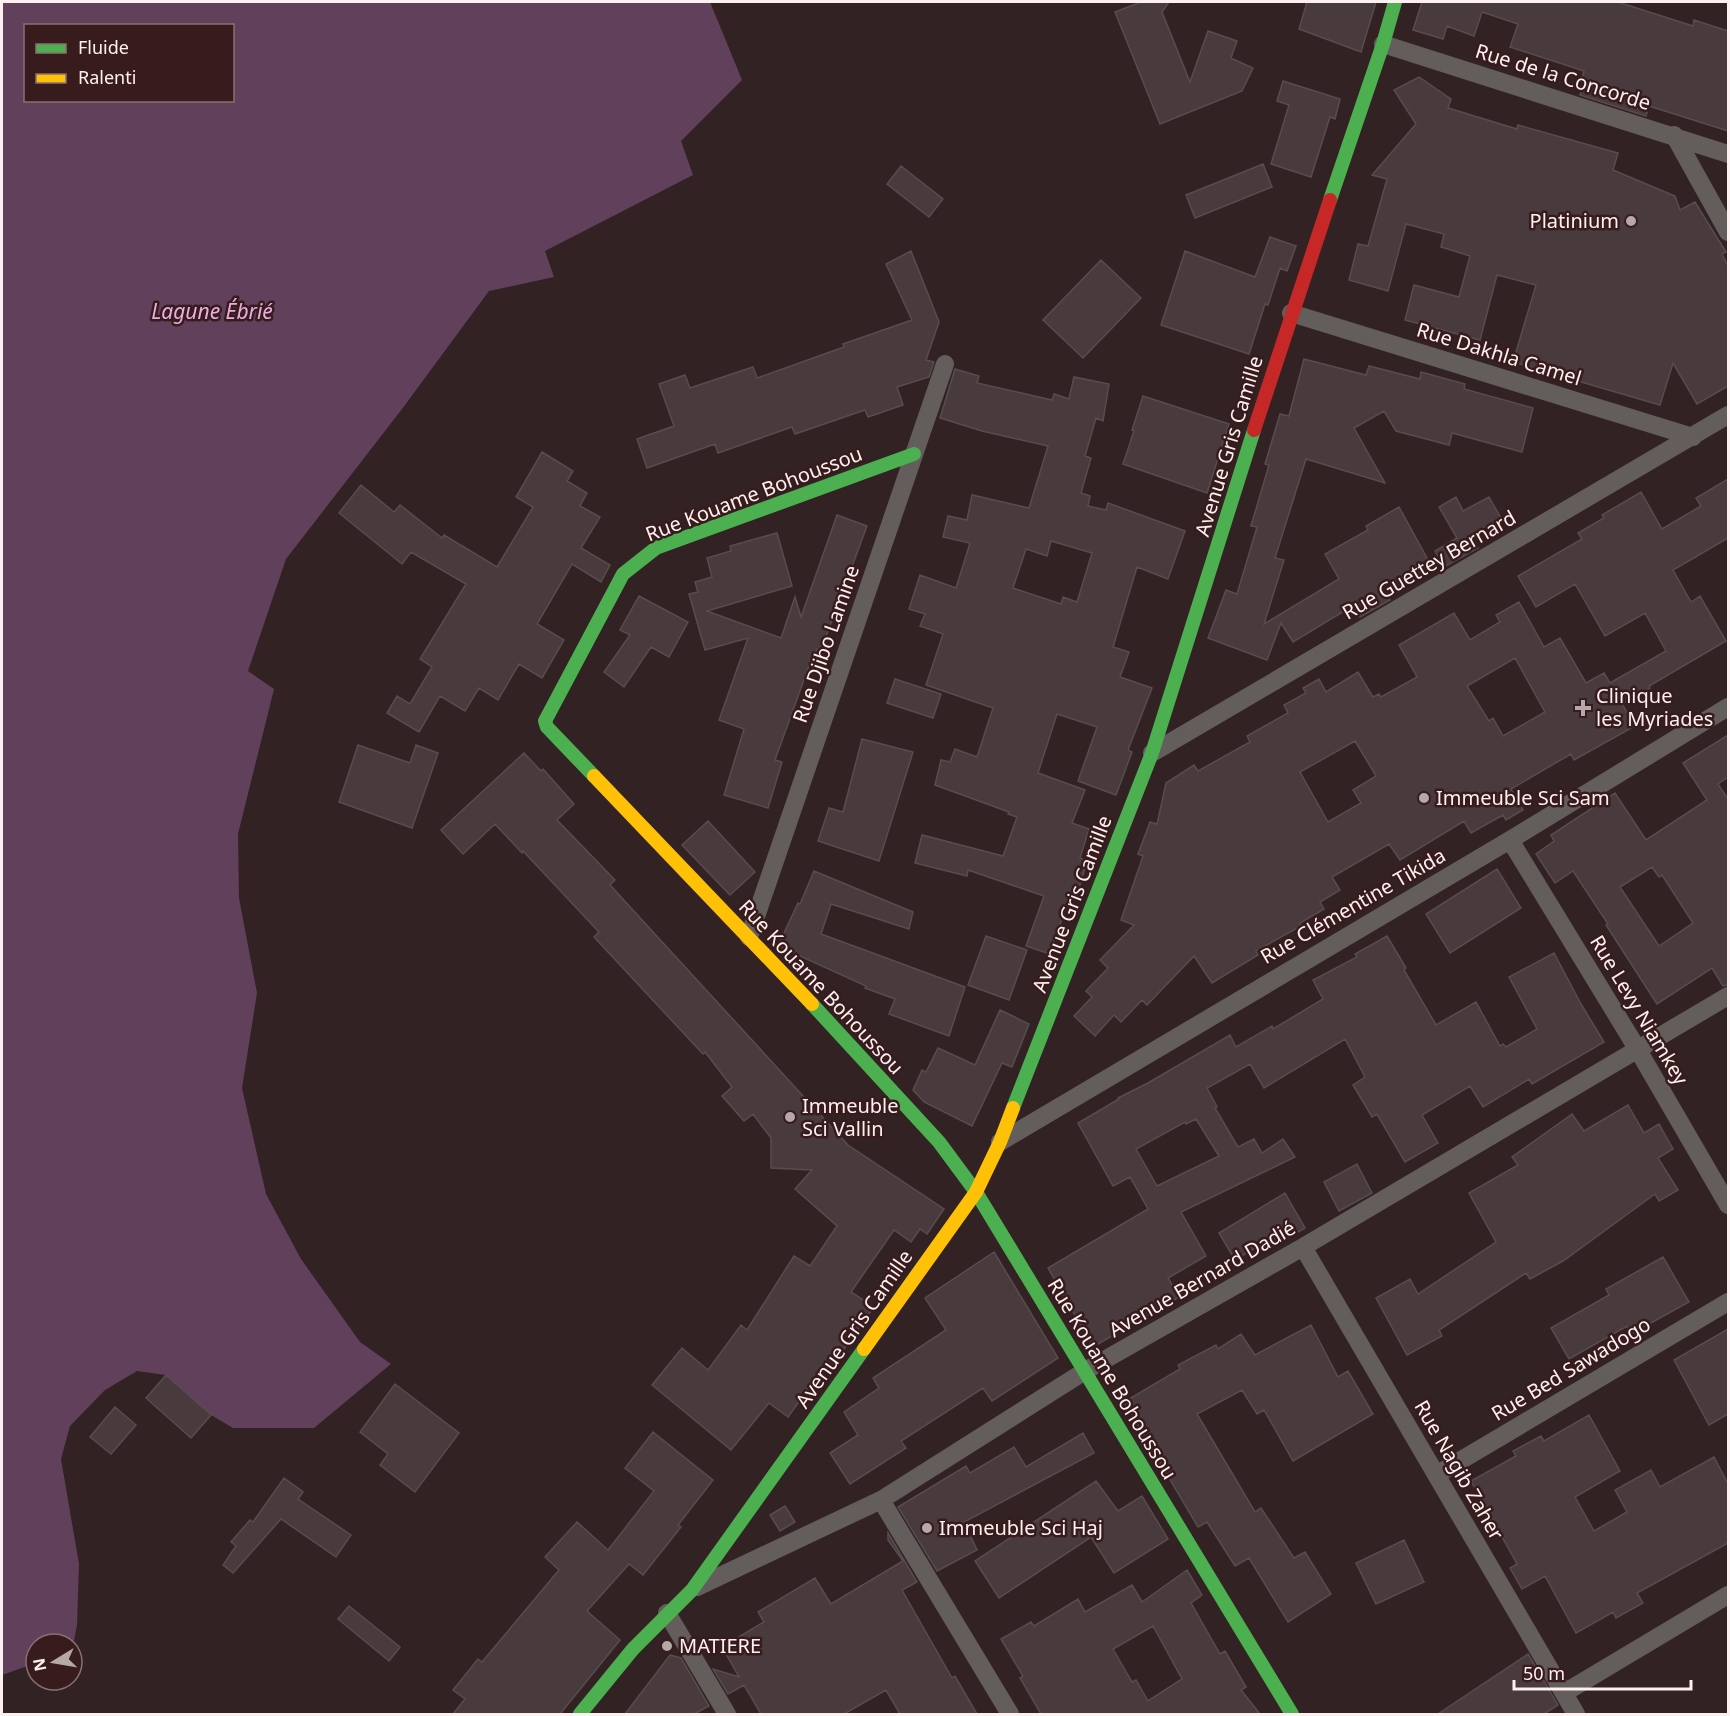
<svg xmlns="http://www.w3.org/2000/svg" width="1730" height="1716" viewBox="0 0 1730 1716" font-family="'Noto Sans',sans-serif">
<rect width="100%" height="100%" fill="#322223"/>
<path fill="#61405b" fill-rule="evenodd" d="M2 2H710L742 80 681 141 693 175 545 251 554 277 489 291 402 409 286 559 248 671 274 689 238 834 239 898 257 993 242 1088 266 1194 301 1259 360 1342 391 1364 314 1428H233L211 1415 166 1375 137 1371 105 1390 70 1426 61 1459 79 1564 77 1625 72 1651V1644H36V1663L2 1675ZM26 26H232V100H26Z"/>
<path fill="#483a3d" stroke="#594c4e" stroke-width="1.5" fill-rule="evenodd" d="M1141 2H1169L1162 12 1190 82 1208 31 1237 41 1231 58 1253 68 1242 91 1160 124 1115 12Z
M1307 2H1376L1361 52 1299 29Z
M1422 2H1618L1693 26 1694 20 1728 31V131L1649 106 1646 116 1580 95 1584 83 1581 82 1584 71 1510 47 1518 24 1482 12 1474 36 1447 26 1443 39 1413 30Z
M1419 77 1451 99 1448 108 1517 129 1518 125 1618 153 1613 170 1675 196 1680 210 1695 202 1726 252 1722 254 1728 266V386L1697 404 1673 363 1660 405 1513 362 1536 285 1497 275 1480 340 1405 320 1414 285 1459 297 1470 256 1441 247 1444 234 1406 224 1388 291 1349 280 1358 244 1368 246 1387 179 1372 175 1416 124 1394 90Z
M1283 81 1340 99 1335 119 1330 117 1311 177 1271 164 1289 105 1277 101Z
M1263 164 1272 187 1195 218 1186 195Z
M901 166 943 199 929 217 887 184Z
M1270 237 1296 246 1287 271 1280 268 1268 305 1265 304 1249 354 1161 325 1185 251 1255 277Z
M911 251 939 322 926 360 934 362 929 377 897 387 903 405 868 417 865 410 795 434 792 427 718 453 715 444 647 468 637 439 674 426 659 384 685 375 690 388 753 367 757 378 844 347 843 344 912 320 886 264Z
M1101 260 1141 298 1083 358 1043 320Z
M1304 359 1366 375 1369 366 1420 379 1421 372 1465 384 1464 389 1533 408 1522 452 1452 433 1449 445 1396 431 1384 411 1354 428 1385 483 1306 459 1275 558 1284 560 1264 624 1339 579 1325 554 1368 530 1366 526 1399 507 1433 569 1387 595 1390 600 1360 617 1354 605 1293 642 1281 623 1267 660 1208 638 1226 590 1237 594 1257 527 1251 526 1269 465 1265 464 1280 414 1289 416Z
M955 369 979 376 977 383 1052 400 1054 394 1069 399 1074 377 1109 384 1103 421 1096 418 1085 456 1091 458 1081 493 1090 496 1088 506 1106 510 1108 503 1185 531 1168 579 1137 567 1113 647 1129 652 1120 677 1152 688 1128 750 1132 752 1116 795 1078 781 1097 727 1057 714 1038 773 1085 790 1072 823 1089 829 1080 858 1087 861 1078 892 1072 890 1050 954 1026 946 1044 896 968 870 967 876 915 863 922 835 1003 856 1017 817 1008 814 1009 812 935 785 941 760 950 762 955 749 977 757 993 708 926 685 943 634 920 626 925 614 909 609 920 575 956 588 970 543 943 537 948 516 967 520 972 495 1029 508 1048 446 982 431 940 418ZM1051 541 1092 553 1077 602 1063 597 1061 604 1013 588 1026 549 1047 556Z
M1143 396 1229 424 1207 493 1123 464 1134 431 1132 430Z
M542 452 573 471 567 481 587 493 580 506 600 517 581 548 610 565 601 582 572 564 537 624 564 640 542 678 519 664 498 700 479 688 465 711 440 696 419 732 387 713 397 696 410 704 432 667 420 659 466 584 411 552 402 564 339 513 361 485 394 512 400 505 442 538 444 535 497 567 533 507 516 497Z
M1728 479V538L1673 570 1691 602 1700 596 1726 641 1649 686 1650 688 1622 704 1635 726 1574 760 1571 754 1511 789 1523 810 1506 820 1503 815 1471 833 1464 821 1400 860 1389 844 1332 877 1340 890 1320 902 1324 909 1300 923 1301 926 1256 951 1258 955 1212 983 1194 956 1147 1005 1142 1000 1121 1022 1114 1015 1095 1036 1074 1016 1092 997 1086 991 1108 968 1100 960 1134 925 1121 920 1143 856 1138 854 1150 822 1157 824 1166 783 1194 765 1198 771 1250 742 1247 736 1288 713 1284 705 1306 693 1303 688 1319 679 1326 692 1358 672 1373 697 1379 694 1381 697 1417 677 1399 645 1454 613 1470 640 1500 622 1496 615 1519 602 1544 647 1560 638 1586 683 1604 673 1610 683 1666 651 1645 613 1605 636 1575 584 1536 607 1518 576 1582 539 1578 533 1604 518 1602 515 1641 492 1662 529 1701 506 1696 498ZM1515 658 1545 712 1503 736 1493 718 1489 721 1467 686ZM1355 741 1376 776 1353 790 1361 803 1328 822 1300 772Z
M1456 497 1463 511 1489 497 1501 518 1471 536 1478 548 1444 567 1435 551 1457 538 1439 507Z
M837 515 867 526 821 650 817 649 812 663H810L775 760 782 762 768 808 724 795 744 729 719 720 748 638 705 650 689 594 698 592 695 582 712 577 707 558 731 551 730 546 777 533 792 586 707 611 781 638 795 597 801 617Z
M639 596 688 622 669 657 651 647 624 687 604 672 630 635 620 630Z
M895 679 941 694 933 718 887 703Z
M1728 735V777L1718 784 1728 799V985L1723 986 1712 968 1657 1004 1606 925 1608 924 1573 871 1555 883 1536 854 1554 841 1551 835 1615 793 1646 840 1707 800 1683 763ZM1652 867 1659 877 1662 875 1693 923 1659 946 1620 887Z
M862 739 913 752 879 861 818 841 829 808 843 812Z
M358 745 410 763 416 745 438 753 412 828 339 802Z
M524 753 541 771 543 769 574 804 557 820 615 880 610 885 848 1145 944 1209 927 1234 920 1229 911 1242 894 1230 851 1292 874 1307 832 1366 827 1363 788 1417 769 1403 731 1450 652 1385 682 1348 708 1370 741 1325 747 1330 794 1256 810 1266 837 1226 795 1189 812 1170 771 1168V1138L753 1114 744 1121 722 1096 732 1087 705 1052 703 1054 594 937 599 932 523 851 522 853 495 824 463 854 441 830Z
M708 821 755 872 730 895 682 845Z
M1497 869 1521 908 1450 953 1426 914Z
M814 871 913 912 909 929 831 904 821 934 965 987 949 1036 889 1014 895 999 865 988 866 986 778 946 798 903 800 904Z
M986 936 1027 950 1009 1000 968 985Z
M1387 936 1406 968 1404 970 1436 1025 1476 1002 1500 1046 1503 1044 1506 1047 1537 1029 1509 977 1554 953 1581 1004 1604 1042 1532 1084 1529 1079 1483 1107 1470 1086 1422 1115 1438 1143 1405 1162 1377 1114 1372 1117 1353 1085 1365 1077 1345 1039 1264 1088 1250 1064 1207 1088 1217 1107 1215 1108 1238 1147 1254 1139 1262 1153 1283 1139 1295 1157 1181 1212 1206 1256 1168 1278 1179 1297 1093 1347 1048 1268 1148 1209 1130 1177 1113 1186 1078 1123 1119 1099 1118 1098 1148 1083 1230 1035 1236 1047 1272 1026 1273 1029 1323 999 1313 980 1357 957 1355 954ZM1196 1119 1219 1156 1157 1186 1136 1149 1185 1122 1186 1124Z
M1000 1010 1029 1024 1012 1067 1002 1063 972 1126 924 1102 913 1090 922 1070 926 1072 938 1048 975 1065Z
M1628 1105 1644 1133 1659 1124 1673 1149 1658 1158 1678 1190 1659 1201 1655 1194 1563 1261 1530 1279 1526 1273 1439 1330 1442 1336 1407 1355 1376 1298 1410 1279 1418 1294 1496 1242 1469 1193 1518 1165 1512 1157 1572 1114 1584 1131Z
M1357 1164 1372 1193 1339 1211 1324 1182Z
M1285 1193 1305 1228 1264 1252 1260 1245 1235 1260 1219 1233Z
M994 1252 1058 1358 992 1401 983 1388 901 1441 906 1448 850 1484 830 1453 858 1435 844 1412 879 1388 873 1378 946 1330 925 1298Z
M1663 1257 1689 1302 1631 1334 1627 1326 1569 1359 1551 1328 1609 1295 1606 1289Z
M1311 1325 1338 1377 1348 1371 1373 1414 1293 1461 1264 1410 1257 1414 1242 1390 1197 1414 1255 1512 1261 1508 1294 1558 1305 1552 1331 1594 1288 1622 1249 1558 1235 1566 1207 1522 1198 1527 1124 1402 1180 1369 1178 1365 1216 1345 1218 1349 1241 1334 1255 1355Z
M1728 1329V1414L1709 1425 1674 1360Z
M166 1375 211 1415 191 1438 146 1398Z
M395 1384 459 1433 415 1492 380 1465 388 1454 360 1432Z
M115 1407 136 1425 111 1454 90 1437Z
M1589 1415 1620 1471 1575 1497 1594 1531 1627 1512 1615 1490 1651 1470 1660 1487 1714 1457 1728 1484V1543L1637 1593 1643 1603 1616 1618 1613 1612 1576 1633 1545 1576 1522 1589 1510 1568 1517 1564 1471 1481 1516 1456 1513 1451 1541 1436 1544 1441Z
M653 1432 713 1480 678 1525 681 1527 643 1575 629 1564 587 1611 620 1640 560 1714H453L465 1699 453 1690 478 1659 482 1662 559 1570 545 1557 577 1522 608 1550 654 1491 625 1468Z
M1083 1433 1094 1453 964 1522 977 1550 937 1571 898 1507 966 1466 970 1473 1014 1447 1026 1467Z
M284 1478 303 1492 298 1499 351 1535 336 1557 281 1519 233 1573 223 1565 236 1546 231 1542 250 1520 253 1522Z
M1096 1481 1118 1511 1142 1496 1168 1539 1114 1573 1091 1537 999 1598 975 1561Z
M785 1506 795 1522 780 1531 770 1515Z
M888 1533 917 1582 902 1590 952 1678 955 1676 977 1714H900L886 1690 844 1714H761L744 1685 728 1694 713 1669 739 1677 722 1647 764 1622 758 1612 815 1578 831 1604 903 1561 888 1540Z
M1404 1540 1424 1582 1376 1604 1356 1563Z
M1187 1570 1202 1595 1191 1603 1220 1654 1225 1651 1246 1687 1241 1690 1260 1714H1041L1020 1678 1023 1676 1001 1639 1031 1622 1034 1626 1078 1599 1085 1612 1132 1585 1142 1602ZM1153 1626 1182 1679 1148 1701 1136 1680 1132 1682 1113 1649Z
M349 1606 400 1647 389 1661 338 1619Z
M1528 1654 1558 1705 1544 1714H1438Z
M670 1655 681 1658 709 1706 694 1714H625Z"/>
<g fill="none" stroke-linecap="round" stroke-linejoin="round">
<path stroke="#635d5b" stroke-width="18" d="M1383 44 1728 154
M1674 135 1728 232
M1291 313 1693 437
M1152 753 1728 415
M1510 840 1638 1050 1728 1205
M749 937 945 364
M1000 1142 1510 840 1728 707
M1303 1247 1576 1714
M1436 1475 1728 1302
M881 1500 1010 1714
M697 1587 881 1500 1085 1371 1303 1247 1728 996
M667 1613 727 1714
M1564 1693 1728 1595"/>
<path stroke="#4caf50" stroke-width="14" d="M1330 200 1383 44 1395 2
M594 776 547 727 545 721 623 574 656 548 914 454
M812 1004 939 1142 976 1192 1292 1714
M1013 1108 1152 753 1254 430
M580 1714 633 1649 692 1590 864 1349"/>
<path stroke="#ffc107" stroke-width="14" d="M594 776 812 1004
M864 1349 976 1192 1000 1142 1013 1108"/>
<path stroke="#c62828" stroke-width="14" d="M1254 430 1330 200"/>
</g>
<g fill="#b6a8a8" stroke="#381c1d" stroke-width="2">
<circle cx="1631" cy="221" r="6"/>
<path d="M1580 699h6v6h6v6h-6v6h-6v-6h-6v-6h6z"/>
<circle cx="1424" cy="798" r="6"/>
<circle cx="790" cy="1117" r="6"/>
<circle cx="927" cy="1528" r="6"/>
<circle cx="667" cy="1646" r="6"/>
</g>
<g text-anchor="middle" stroke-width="5" stroke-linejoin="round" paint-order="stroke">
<g font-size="20" fill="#fdf0f0" stroke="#381c1d">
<text transform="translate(1563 77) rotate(17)" y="7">Rue de la Concorde</text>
<text transform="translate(1499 354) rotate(17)" y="7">Rue Dakhla Camel</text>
<text transform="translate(1229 446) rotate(-73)" y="7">Avenue Gris Camille</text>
<text transform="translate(754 494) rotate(-21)" y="7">Rue Kouame Bohoussou</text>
<text transform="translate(1429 565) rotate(-30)" y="7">Rue Guettey Bernard</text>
<text transform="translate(826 644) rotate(-71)" y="7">Rue Djibo Lamine</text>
<text transform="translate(1072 904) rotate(-69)" y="7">Avenue Gris Camille</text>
<text transform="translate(1353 906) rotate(-30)" y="7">Rue Clémentine Tikida</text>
<text transform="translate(821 987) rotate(47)" y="7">Rue Kouame Bohoussou</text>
<text transform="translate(1639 1010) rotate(59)" y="7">Rue Levy Niamkey</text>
<text transform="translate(1202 1279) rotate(-30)" y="7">Avenue Bernard Dadié</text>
<text transform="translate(854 1329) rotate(-55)" y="7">Avenue Gris Camille</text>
<text transform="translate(1571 1369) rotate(-31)" y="7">Rue Bed Sawadogo</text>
<text transform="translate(1112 1379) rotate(59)" y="7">Rue Kouame Bohoussou</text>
<text transform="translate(1459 1470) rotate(60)" y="7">Rue Nagib Zaher</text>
</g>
<g font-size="20" fill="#fdf0f0" stroke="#381c1d" text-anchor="start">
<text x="1619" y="228" text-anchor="end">Platinium</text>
<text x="1596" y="703">Clinique<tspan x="1596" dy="23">les Myriades</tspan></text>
<text x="1436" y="805">Immeuble Sci Sam</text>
<text x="802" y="1113">Immeuble<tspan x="802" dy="23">Sci Vallin</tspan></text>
<text x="939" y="1535">Immeuble Sci Haj</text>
<text x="679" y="1653">MATIERE</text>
</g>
<g font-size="21" font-style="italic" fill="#e9aee1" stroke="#381c1d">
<text x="212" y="319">Lagune Ébrié</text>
</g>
</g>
<rect width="1730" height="1716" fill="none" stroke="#fdf0f0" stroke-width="6"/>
<rect x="24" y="24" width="210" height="78" fill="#381c1d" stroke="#877171" stroke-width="1.5"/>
<rect x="36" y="44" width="30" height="9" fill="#4caf50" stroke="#877171" stroke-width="1.5"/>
<text x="78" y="54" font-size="18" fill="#fdf0f0">Fluide</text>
<rect x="36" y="74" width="30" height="9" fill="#ffc107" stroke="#877171" stroke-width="1.5"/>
<text x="78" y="84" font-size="18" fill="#fdf0f0">Ralenti</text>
<g transform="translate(54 1662) rotate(259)"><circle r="28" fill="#381c1d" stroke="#877171" stroke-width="1.5"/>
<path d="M0-4.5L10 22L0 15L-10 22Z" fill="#b6a8a8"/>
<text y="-9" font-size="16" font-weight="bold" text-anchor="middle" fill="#fdf0f0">N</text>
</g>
<path d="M1514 1680v9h177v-9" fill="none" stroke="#fdf0f0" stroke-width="3"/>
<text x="1523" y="1680" font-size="18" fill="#fdf0f0" stroke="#381c1d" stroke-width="4.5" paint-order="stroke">50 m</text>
</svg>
